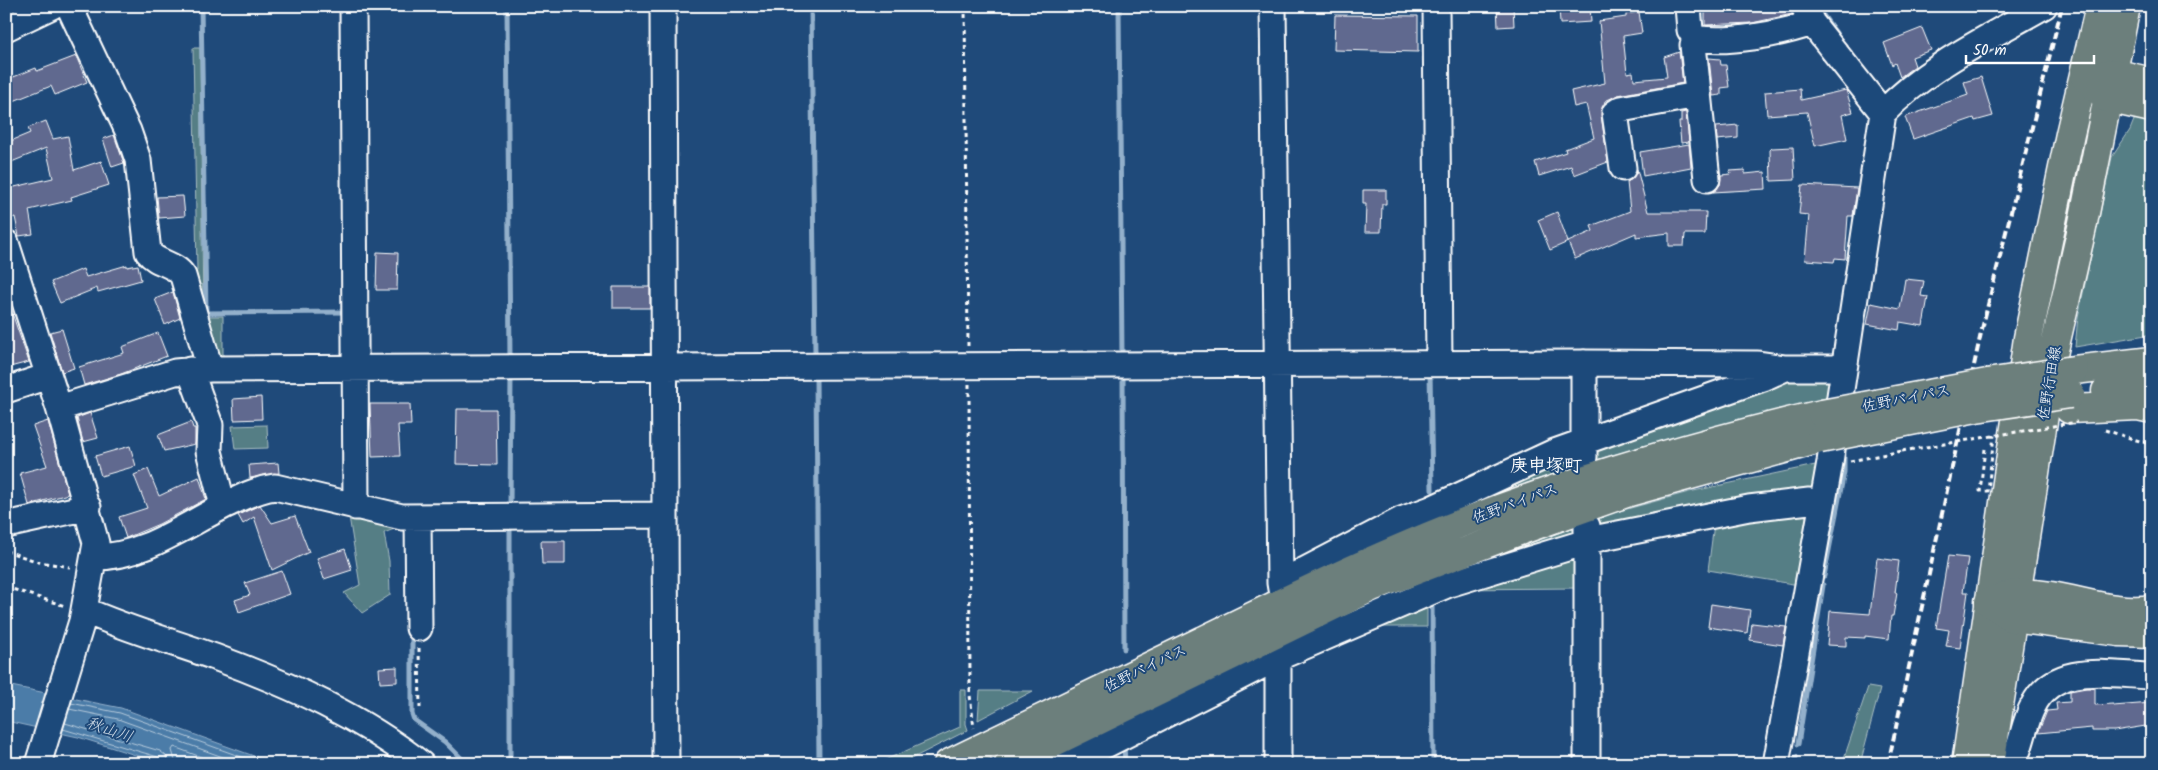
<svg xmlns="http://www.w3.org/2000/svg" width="2158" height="770" viewBox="0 0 2158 770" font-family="Kalam,'Klee One',sans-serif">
<rect width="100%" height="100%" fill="#1f4a7a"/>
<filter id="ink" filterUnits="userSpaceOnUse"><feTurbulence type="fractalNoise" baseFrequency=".02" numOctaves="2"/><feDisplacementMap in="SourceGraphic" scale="10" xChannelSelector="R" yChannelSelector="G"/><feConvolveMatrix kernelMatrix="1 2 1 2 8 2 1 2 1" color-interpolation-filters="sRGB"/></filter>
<g filter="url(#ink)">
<path fill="#547e85" stroke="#aabec2" d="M193 48H200L203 316H223V364H218L189 273 197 271Z
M2142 117 2152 118V334L2075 347 2078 317 2112 157 2130 130 2134 120Z
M1804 377 1835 379 1820 489 1574 539 1453 571 1616 512 1689 492 1820 464 1824 400 1605 457 1491 495 1396 532 1596 447 1762 386Z
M267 425 268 448 235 449 232 426Z
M348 510 409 523 384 533 389 561 390 595 362 613 344 593 360 585Z
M1809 511 1799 585 1708 570 1714 524Z
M1579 557V588L1456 589Z
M1427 601V627H1365Z
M1868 687 1880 689 1860 764H1842Z
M960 690H966V724L968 730 901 764H876L960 727Z
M980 691H1033L978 720Z"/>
<path fill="#4b7ca8" stroke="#93b0cb" d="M6 685 121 708 276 764H164L78 737 6 721Z"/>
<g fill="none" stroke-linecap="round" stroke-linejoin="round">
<path stroke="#b7cbdc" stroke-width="1" d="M71 703 120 713 261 764
M69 709 118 719 242 764
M65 723 160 751 166 756 168 764
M63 729 158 757 162 764
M176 764 172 750 174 747 220 764"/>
<path stroke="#93b0cb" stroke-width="5" d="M201 6 206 313 349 312
M507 6 510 361
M811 6 815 354
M1119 6 1122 356
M1817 7 1836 33
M1430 372 1432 490
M1123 373 1124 649
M816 377 819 764
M510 508 511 374
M1824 576 1844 472V446
M1432 600 1433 764
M412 632V714L414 720 445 742 467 764
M1798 744 1823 585
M1124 745 1125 764
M510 764V522
M1795 764 1796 757"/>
</g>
<path fill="#61698f" stroke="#fff" d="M1497 6H1513L1514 26 1498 27Z
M1559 6H1590L1591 22 1560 24Z
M1712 6H1790L1792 14 1752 23 1705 25V9L1712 8Z
M1639 12 1642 33 1623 36 1627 73 1633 72 1634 80 1667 77 1664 57 1679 52 1683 83 1618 95 1605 101 1601 115 1608 162 1574 175 1571 166 1539 176 1535 162 1566 152 1565 149 1594 138 1586 104 1574 107 1571 91 1605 83 1599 21 1626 17V14Z
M1335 15 1418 16V52L1334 50Z
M1922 28 1931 50 1912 57 1915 66 1900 77 1895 63 1892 65 1884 43Z
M76 56 87 82 55 95 51 86 6 104V80L36 68 37 71Z
M1709 58 1720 59 1721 65H1726L1729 87 1721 88V95L1713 96Z
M1981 77 1993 116 1975 121 1974 118 1913 139 1905 117 1968 95 1964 82Z
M1800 89 1801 100 1846 90 1853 112 1842 115 1847 139 1815 146 1807 112 1767 115 1765 92Z
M1686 112 1689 142 1681 143 1679 122H1681V113Z
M46 121 53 139 68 136 74 170 101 161 109 185 71 197 72 200 29 210 33 234 19 236 15 217 8 219 6 189 53 178 46 148 9 163 6 156V143L30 133 28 128Z
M1738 125V138L1717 140 1716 127Z
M114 135 124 163 112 167 103 139Z
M1689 144 1691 167 1643 176 1640 152Z
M1793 147 1795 180 1771 181 1770 150 1772 148Z
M1637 169 1648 212H1706L1705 234H1685L1684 246H1669V233L1636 237V233L1575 259 1568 242 1593 231 1591 226 1630 211 1627 182 1632 179Z
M1745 170V174L1765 172 1766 189 1713 192 1720 185 1721 175 1731 174 1730 171Z
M1802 185 1857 188 1853 216H1848L1845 259 1835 258 1834 262 1805 260 1809 215 1799 214Z
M1363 190H1386V204H1382L1381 232H1365L1366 204H1363Z
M183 196 185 216 159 218 157 197Z
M1557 212 1568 242 1550 250 1538 220Z
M377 252 398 253 397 290H376Z
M127 265V267L138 265 141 280 98 292 97 288 60 303 51 282 83 269 86 277Z
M1905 279 1924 281 1921 296 1928 297 1923 326 1900 322 1899 330 1867 324 1871 303 1900 309Z
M613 287H650V308H613Z
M173 292 180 318 165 325 155 299Z
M6 296 29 362 6 368Z
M62 329 74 368 62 372 50 332Z
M158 333 167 356 121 374 84 385 79 367 124 353 122 347Z
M261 397 262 419 234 420 233 399Z
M370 404H410L411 425H398L400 456 372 457Z
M457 409H496L497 465 456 464Z
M90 413 98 438 83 442 77 418Z
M48 421 68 494 29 505 20 473 47 466 33 426Z
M191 422 193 428H195V444L164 451 158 435Z
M130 446 136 466 101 476 95 456Z
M278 463 279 473 250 478 249 465Z
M148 469 159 496 199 477 206 499 159 524 126 538 119 517 147 508 134 475Z
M260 505 272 523 295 516 309 552 272 570 254 517 243 524 238 515Z
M541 541H565V564H542Z
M345 549 352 570 324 579 317 558Z
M1948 556 1968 558 1963 592H1968L1960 648 1946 646 1949 630 1936 628Z
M1877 558 1899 561 1895 593H1897L1893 616H1891L1889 639 1865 636V638L1846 637V646L1827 645 1830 611 1870 614Z
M282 571 290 594 239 612 235 600 250 595 245 583Z
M1711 604 1750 610 1747 633 1708 627Z
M1752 623 1786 627 1783 645 1750 640Z
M397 667V682L380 683 379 668Z
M2086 688H2095V705L2113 704V706L2152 703V725L2114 731H2092V728L2038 733 2047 711 2057 710 2056 703 2070 702V691Z"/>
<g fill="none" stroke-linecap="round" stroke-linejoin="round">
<g stroke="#fff" stroke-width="29">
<path id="minor" d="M69 6 128 131 138 160 148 252C157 264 175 263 183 276L210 369
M353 6 356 507
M663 6 666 764
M1273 6 1280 583 1283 601
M1436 6 1439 363
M1688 6 1690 30 1695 38C1728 44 1780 34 1812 23
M1804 6 1812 23 1883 113
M6 28 52 6
M1695 38 1693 45 1707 179
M1623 168 1615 113 1621 109 1697 95
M6 243 59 408 96 543 82 621 38 764
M1584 363V457
M190 370 210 425 209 451 223 506
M6 390 48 376
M59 408 175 372 210 369 1584 363 1758 364 1785 368H1844
M418 518 419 628
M6 525 88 507
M1587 526V764
M94 557C144 558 189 522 232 502 246 495 259 489 275 487L402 517 665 515
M1280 583 1401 520 1431 509 1552 453 1763 378 1785 368
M84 610C128 630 174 642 220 659 290 685 362 717 421 764
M1273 643 1278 665V764
M2008 756 2018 750C2023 736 2026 719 2033 706 2055 661 2110 675 2152 676
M1068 764 1277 658 1449 584 1603 537 1749 508 1809 501 1822 504
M1776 764 1830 462 1883 113C1928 66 1988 38 2044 6"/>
</g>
<g stroke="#fff" stroke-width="31">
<path id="major" d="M1966 764 2028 338 2070 134 2100 6
M1990 764 2054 350 2082 228 2126 6"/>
</g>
<g stroke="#fff" stroke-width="31">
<path id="highway" d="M2085 77 2107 98 2152 108
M2085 77 2113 73 2152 82
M2074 370 2152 361
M2106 391 2152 387
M2069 409 2138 406 2152 409
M1989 602 2013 618 2119 632 2152 633
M1989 602C1998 599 2009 594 2018 594 2064 591 2106 616 2152 609
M948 764C1034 722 1119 681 1204 640 1288 599 1372 558 1459 524 1577 478 1698 443 1822 414
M1009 764 1372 587 1522 530 1629 492 1820 439"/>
</g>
<path stroke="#fff" stroke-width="3" stroke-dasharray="4 4" stroke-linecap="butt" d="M965 6 968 346
M969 384 970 695 974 728
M2105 430 2152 445
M1850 461 1902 451
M6 551 39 562 70 567
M6 587 65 606
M419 648 420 710"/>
<use href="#minor" stroke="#1f4a7a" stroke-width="25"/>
<use href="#major" stroke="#6c7f7c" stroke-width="28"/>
<use href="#highway" stroke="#6c7f7c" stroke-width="28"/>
<path stroke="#fff" stroke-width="4" stroke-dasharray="8 4" stroke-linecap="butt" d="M1888 764 1981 333 2062 6"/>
<g stroke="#fff" stroke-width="31" stroke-linecap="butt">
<path id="highway-bridge" d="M1822 414 1993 382 2074 370
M1820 439 1976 408 2070 394"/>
</g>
<path stroke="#fff" stroke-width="3" stroke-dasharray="4 4" stroke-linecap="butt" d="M1985 449 1980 491H1988L1994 435
M1902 451 2077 422"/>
<use href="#highway-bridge" stroke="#6c7f7c" stroke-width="28"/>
</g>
</g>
<g text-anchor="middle" stroke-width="4" stroke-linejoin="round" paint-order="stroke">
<g font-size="15" fill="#fff" stroke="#1f4a7a">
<text transform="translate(2049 383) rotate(-80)" y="5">佐野行田線</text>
<text transform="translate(1906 398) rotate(-11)" y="5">佐野バイパス</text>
<text transform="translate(1515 503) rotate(-20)" y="5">佐野バイパス</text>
<text transform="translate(1145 668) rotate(-26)" y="5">佐野バイパス</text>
</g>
<g font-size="16" font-style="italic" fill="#d2dee9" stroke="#1f4a7a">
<text transform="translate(110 729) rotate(19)" y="6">秋山川</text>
</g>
<g font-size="18" font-weight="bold" fill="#fff" stroke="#1f4a7a">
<text x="1546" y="471">庚申塚町</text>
</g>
</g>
<rect width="2158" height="770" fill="none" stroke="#1f4a7a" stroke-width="25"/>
<rect x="12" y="12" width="2133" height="745" fill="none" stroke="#fff" stroke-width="2" filter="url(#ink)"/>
<path d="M1966 55v8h128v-8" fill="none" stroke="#ffffff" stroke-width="2.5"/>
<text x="1973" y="55" font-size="15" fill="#ffffff" stroke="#1f4a7a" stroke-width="4" paint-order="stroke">50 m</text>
</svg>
